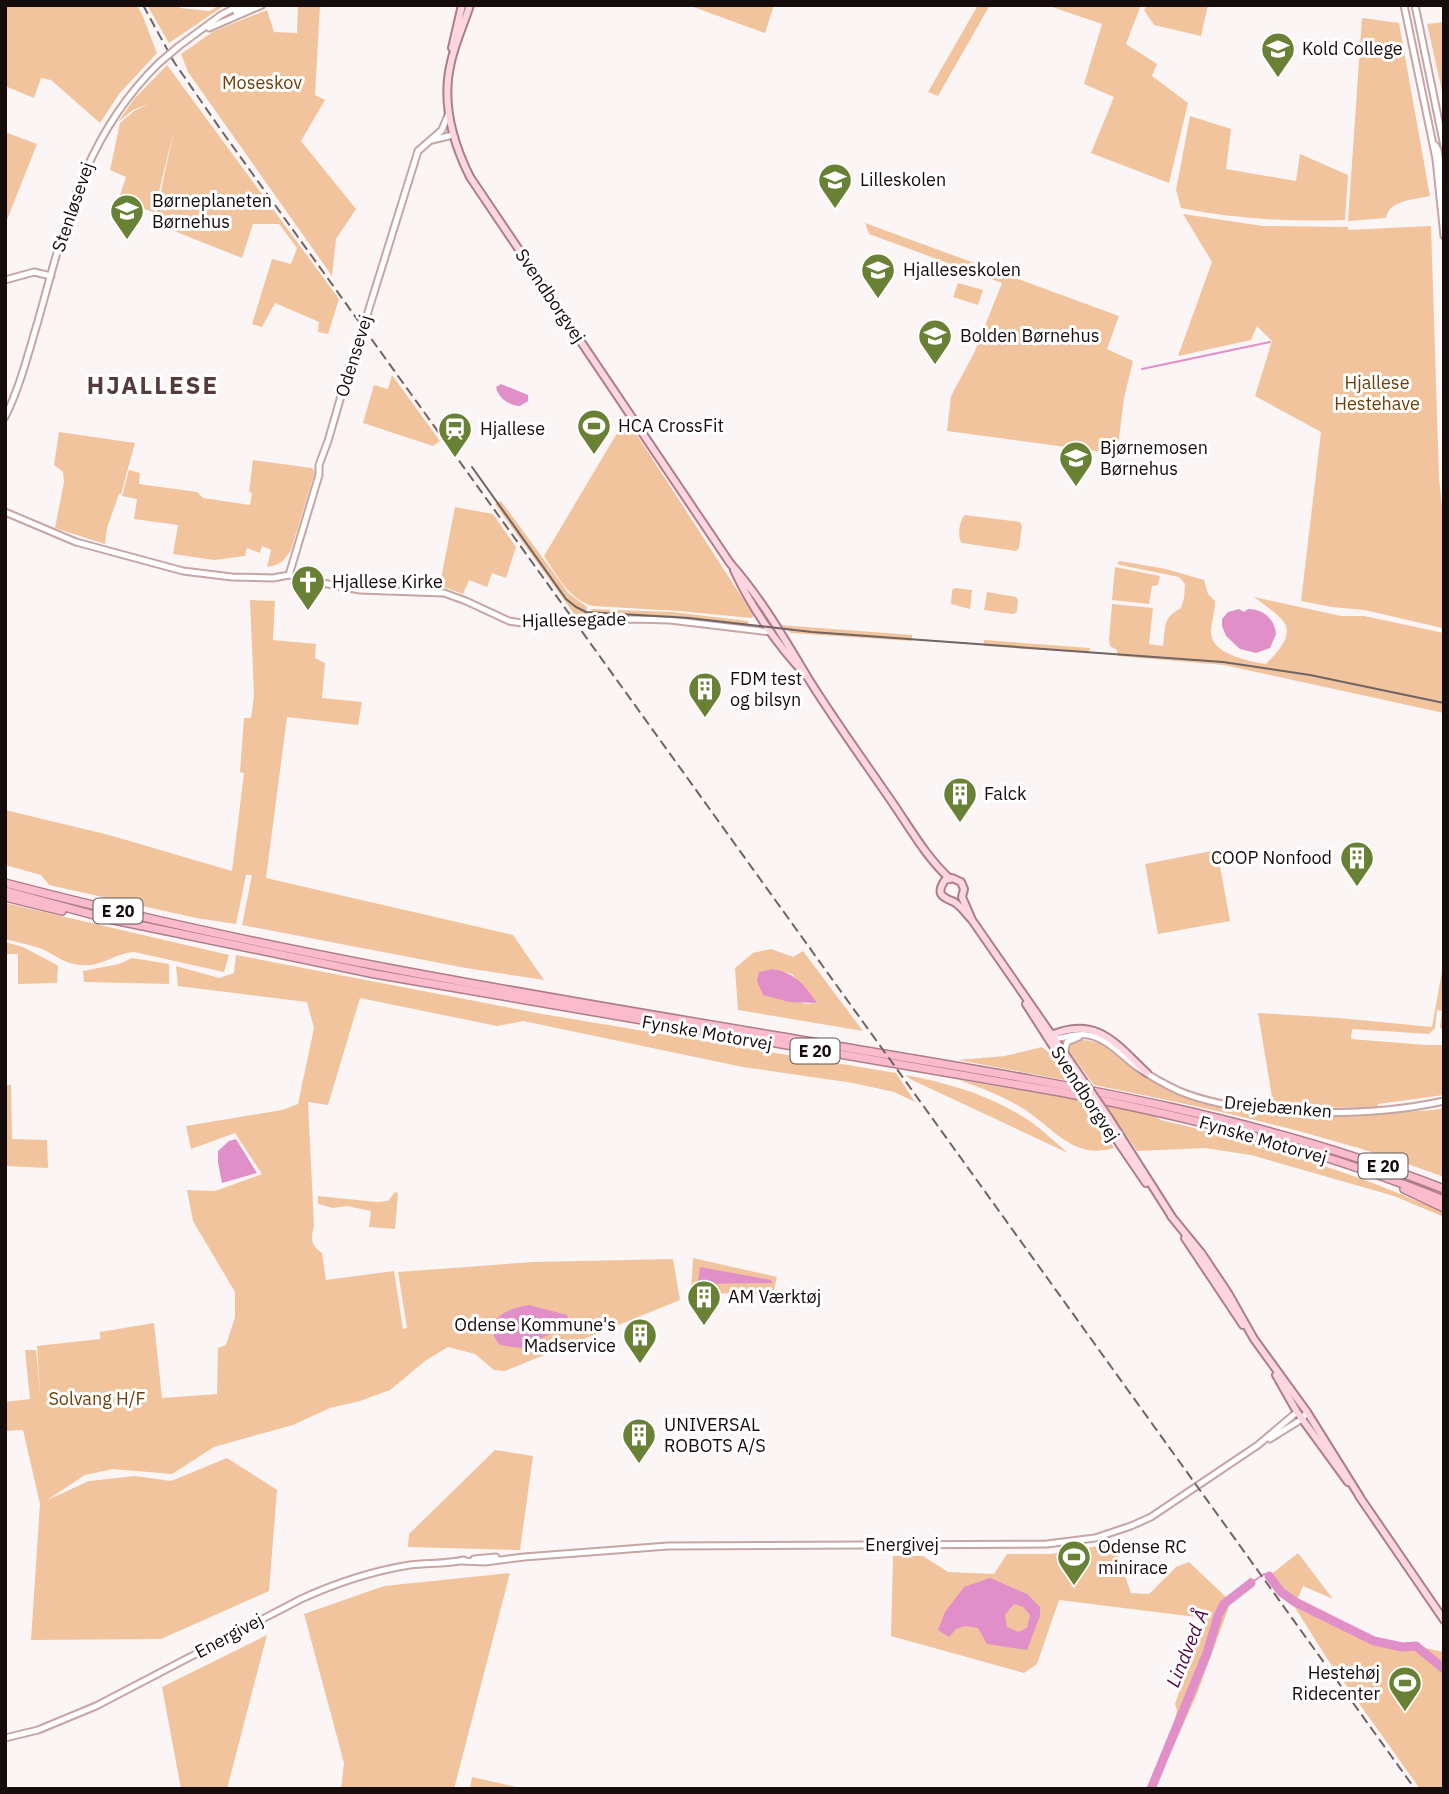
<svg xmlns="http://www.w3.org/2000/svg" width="1449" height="1794" viewBox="0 0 1449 1794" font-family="'IBM Plex Sans',sans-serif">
<rect width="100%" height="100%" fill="#fcf5f5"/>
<path fill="#f2c49d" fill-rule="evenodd" d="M5 5H137L142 14 157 53 119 94 100 123 51 80 41 78 34 98 5 86Z
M147 5H180V8L210 11 219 5H225L169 43Z
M298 5H320L315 95 325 100 301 141 356 209 336 239 332 276 188 72 181 54 214 31 267 10 274 32 297 33Z
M688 5H774L765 33Z
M978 5H990L938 96 928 92Z
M1046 5H1141L1126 44 1157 64 1152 76 1188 103 1169 183 1091 153 1114 97 1084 84 1102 24Z
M1146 5H1208L1201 36 1154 25 1144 10Z
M1362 18 1399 23 1430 196C1414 200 1390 199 1386 218L1348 221Z
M1444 22V100L1427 24Z
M167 65 339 299 328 334 318 332 319 322 275 303 262 327 252 324 272 259 291 264 297 248 279 224H253L242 258 154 223 174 130 154 212 118 201 126 177 110 170 120 123 134 111 148 104 133 110 118 122 134 99Z
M1190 116 1231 129 1226 169 1296 181 1300 154 1348 175 1345 220C1289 222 1236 219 1181 208L1176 190Z
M5 132 37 144 5 225Z
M1183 214 1263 226 1348 227V230L1431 226 1439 478 1444 524 1442 628 1365 610 1332 607 1301 601 1321 432 1255 396 1272 341 1257 326 1251 340 1178 356 1212 262Z
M865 223 1119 316 1107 349 1133 361 1124 398 1117 454 947 431 951 396 974 353 1002 283 869 234Z
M958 283 983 290 978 305 953 297Z
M392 375 440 441 433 446 363 423 374 385 388 389Z
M626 418 754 616 751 618 679 611 593 606C569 600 557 575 544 556Z
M59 432 135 443 121 494H119L107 528 105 544 55 528 64 482 63 472 54 465Z
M253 460 312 468 315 472 291 550C284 561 280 565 267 567L271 550 262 546 260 553 247 548 245 556 214 560 173 554 178 525 134 519 137 499 122 496 129 470 140 473 139 484 197 492 203 498 250 505 252 493 249 492Z
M501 501 569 594 587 607V614L575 615 495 504Z
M455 507 493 514 516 547 506 578 492 573 487 587 469 580 463 594 443 587 440 584Z
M965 515 1020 522 1022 526 1019 548 1016 551 962 543C957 538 959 520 965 515Z
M1120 561 1166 569 1204 580 1208 594 1215 601C1215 612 1212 620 1211 630 1209 654 1249 661 1266 664 1301 628 1289 623 1254 597L1341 616H1364L1444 633V713L1224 665 1118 656 1117 650 1110 646 1109 640 1112 604 1153 608 1149 644 1163 646C1166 628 1161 619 1181 608L1184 598 1185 584 1179 577 1120 565 1117 563Z
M1115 567 1160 576 1158 585 1152 586 1149 604 1112 600Z
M955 588 972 590 970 609 951 604 952 590Z
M987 592 1016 597 1018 600 1017 612 1013 614 984 610Z
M250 600 275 601 273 640 316 644 315 658 325 663 322 698 362 702 358 725 287 717 266 878 513 935 544 980 466 968 242 925 252 875H246L236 924 196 918 49 885 41 875 5 865V810L109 835 232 871 244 773 240 772 244 718H251L254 696Z
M591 609 672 612 748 621V626L673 618 593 616Z
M780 625 912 635V641L791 633Z
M984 640 1090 648 1089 653 984 646Z
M1217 850 1230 921 1158 934 1145 864Z
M5 903 229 955 224 972 134 952C115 953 102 967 82 965 63 964 58 956 42 949 31 945 17 942 5 939Z
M5 942 23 947 55 964 58 966 57 983 18 984V954H5Z
M771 949 793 957 803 951 863 1031 738 1010 735 968 753 953ZM773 969 792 974 816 1003 805 1004 757 981Z
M236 955 542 1014 896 1073 915 1102 894 1092 853 1083 743 1067 523 1021 497 1026 360 998 328 1105 308 1102 314 1226C311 1238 310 1245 322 1253L326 1280 394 1271 403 1329 407 1328 398 1272 533 1262 673 1259 680 1300 505 1371 494 1370 475 1354 448 1347 425 1361 390 1390 360 1401 330 1408 293 1425 214 1447 172 1474 113 1469 85 1475 47 1500 89 1481 135 1476 171 1481 227 1458 277 1490 269 1591 161 1639 31 1640 40 1504 23 1430 5 1431V1402L30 1399 25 1350H36L40 1393 37 1346 100 1339V1332L154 1323 162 1398 217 1394 218 1348 226 1345 235 1317V1292L193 1221 187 1190 215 1191 262 1174 235 1133 191 1149 186 1126 282 1110 298 1104 314 1028 307 1002 178 986 176 966 219 978 234 973Z
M132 958 169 964V984L84 982 83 971 119 964Z
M1444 960V1032L1440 1027 1442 1011 1437 1010 1435 1028 1429 1034 1352 1029 1351 1039 1426 1045H1444V1095L1378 1104V1107L1315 1108 1273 1103 1258 1013 1339 1018 1432 1027Z
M1082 1040C1107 1041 1122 1058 1140 1073 1151 1082 1165 1089 1178 1094 1254 1123 1352 1116 1432 1110L1440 1109 1444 1105V1177C1330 1134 1213 1109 1094 1085L1068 1050 1074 1042Z
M1042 1047 1055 1058 1069 1081 958 1060 1005 1056Z
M905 1075C950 1083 996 1097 1034 1124 1046 1133 1056 1143 1068 1153L912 1080Z
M959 1080 1085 1101 1114 1148C1072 1161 1052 1125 1019 1106 1000 1095 979 1087 959 1080Z
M5 1085H11L12 1139 47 1140 48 1168 7 1166 5 1169Z
M1106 1106 1154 1116 1161 1120C1259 1143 1350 1171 1443 1212L1444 1217 1394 1196 1251 1155 1205 1148 1137 1151Z
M395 1192 398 1193 395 1229 369 1227 371 1211 347 1206 333 1208 318 1204V1196L377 1202 388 1201Z
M693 1258 777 1277 773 1294 691 1293Z
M495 1450 533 1456 520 1550 408 1547 409 1534Z
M1110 1544 1112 1551 1116 1550 1131 1593 1149 1594 1176 1567 1189 1562 1228 1599 1251 1577 1255 1585 1230 1604 1197 1694 1171 1752 1168 1751 1177 1710 1175 1704 1204 1618 1059 1600 1037 1664 1024 1673 891 1636 893 1556H923L948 1572 994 1574 1007 1554H1051Z
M1298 1553 1333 1599 1303 1586 1298 1598 1376 1638 1444 1652V1789H1420L1326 1657 1289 1598 1277 1588 1269 1576Z
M510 1573 454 1789H341L344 1763 304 1614 384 1586Z
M267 1635 227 1789H181L162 1687Z
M472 1777 525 1789H470Z"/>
<path fill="#e18fc8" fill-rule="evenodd" d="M501 384 528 395V401L520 406C510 406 498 398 496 387Z
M1239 609 1244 612 1248 609C1263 609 1275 619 1276 634L1270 648 1256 653 1240 649 1226 636 1222 626V619L1228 612Z
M773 969C795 973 805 985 817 1003L789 1002 763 995 757 981 759 972Z
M236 1139 257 1173 222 1183 218 1163V1151L229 1141Z
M700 1267 771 1280 772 1283 700 1284 698 1282Z
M529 1305 567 1315 569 1321 567 1326 521 1348 500 1345C479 1320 508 1308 529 1305Z
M990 1578 1027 1594 1040 1607V1616L1027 1650 987 1644 978 1628 965 1626 956 1629 949 1637 938 1630 945 1612 964 1587ZM1014 1604 1023 1607 1030 1615 1027 1628 1018 1632 1007 1627 1005 1615Z"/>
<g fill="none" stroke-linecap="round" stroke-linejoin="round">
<path stroke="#e18fc8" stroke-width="2" d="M1142 369 1270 342
M1251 1583 1264 1574 1269 1576"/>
<path stroke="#e18fc8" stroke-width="9" d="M1269 1576 1281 1592 1295 1602 1374 1641 1402 1647 1416 1646 1444 1669
M1151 1789 1207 1653 1218 1616 1224 1604 1251 1583"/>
<g stroke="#c5a6a4" stroke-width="9">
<path id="minor" d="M1404 5 1436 159 1444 236
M1415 5 1444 146
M236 12 251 5
M209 28 262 5
M179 46 221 15 240 5
M432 140 453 135
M1435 145 1438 150 1444 189
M5 280 34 272 51 276
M5 417C20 387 28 354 38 321 65 224 84 136 159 63
M5 512 76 542 183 571 232 577 273 578 289 575 301 579 360 590 444 593 466 601 509 621 522 623 634 619 670 620 771 632
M289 575 319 475V465L328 441 350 365 354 357 418 151 442 130 448 115
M1052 1039C1064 1039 1075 1032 1088 1035 1109 1039 1120 1055 1137 1067 1150 1076 1164 1084 1179 1091 1246 1119 1373 1117 1444 1101
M1064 1053 1067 1042 1079 1037
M1270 1439 1302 1419 1307 1412
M474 1559 496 1557
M462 1561 485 1562 524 1557 668 1546 1047 1544 1095 1538 1131 1526 1151 1517 1258 1445 1297 1412
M5 1738 38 1730 96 1706 301 1599C336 1583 372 1571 410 1565 428 1563 447 1564 464 1560"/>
</g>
<g stroke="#ac7e89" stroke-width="10">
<path id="major" d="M470 5C464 24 455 43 451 62 441 102 452 141 470 177L730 563C761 598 784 638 808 678 834 720 864 761 892 802 910 828 926 857 950 879
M452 48 462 5
M734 570C750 605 776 643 802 671
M972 920 962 897 964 889 961 882 952 878 945 880C935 895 943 897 954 902 961 906 967 915 972 920L1076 1070
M1026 1004 1067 1068
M1047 1037C1096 1014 1115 1043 1147 1073
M1101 1117 1146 1183
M1109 1118 1172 1217
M1171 1216 1202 1254 1228 1293 1254 1339 1307 1412 1360 1497
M1185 1238 1243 1325
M1276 1375 1297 1412 1348 1482
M1359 1496 1444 1620"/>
</g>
<g stroke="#ac7e89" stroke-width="10">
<path id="highway" d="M5 883C275 954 551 998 825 1044 1035 1080 1245 1110 1444 1189
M5 891 109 919 375 974 1060 1092C1191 1117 1320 1149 1444 1200
M5 897 62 911
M1404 1189 1444 1208"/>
</g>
<use href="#minor" stroke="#fff" stroke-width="5"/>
<use href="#major" stroke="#fdd6e1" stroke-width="6"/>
<use href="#highway" stroke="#fcbbcd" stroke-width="7"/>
<path stroke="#6e6464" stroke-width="2" d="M472 467 566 599 576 607 586 612 689 618 812 632 1223 662 1310 675 1444 703"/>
<path stroke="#6e6464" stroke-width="2" stroke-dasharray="10 5" stroke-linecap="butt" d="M143 5 174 62 221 130 1415 1789"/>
<g stroke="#c5a6a4" stroke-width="9" stroke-linecap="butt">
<path id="minor-bridge" d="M159 63 179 46"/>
</g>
<g stroke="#ac7e89" stroke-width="10" stroke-linecap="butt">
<path id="major-bridge" d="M1067 1068 1101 1117
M1076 1070 1109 1118"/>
</g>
<use href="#minor-bridge" stroke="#fff" stroke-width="5"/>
<use href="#major-bridge" stroke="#fdd6e1" stroke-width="6"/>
</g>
<defs>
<g id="university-pin" transform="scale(1.75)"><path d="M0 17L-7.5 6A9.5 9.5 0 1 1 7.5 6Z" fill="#688134" stroke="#fff"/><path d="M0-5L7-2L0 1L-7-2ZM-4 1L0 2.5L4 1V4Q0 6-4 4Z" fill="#fff"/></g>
<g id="school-pin" transform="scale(1.75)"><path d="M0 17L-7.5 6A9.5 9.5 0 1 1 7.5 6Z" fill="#688134" stroke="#fff"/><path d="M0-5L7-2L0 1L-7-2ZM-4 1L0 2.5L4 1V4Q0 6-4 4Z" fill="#fff"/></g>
<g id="stadium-pin" transform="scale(1.75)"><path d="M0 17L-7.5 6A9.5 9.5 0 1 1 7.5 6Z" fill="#688134" stroke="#fff"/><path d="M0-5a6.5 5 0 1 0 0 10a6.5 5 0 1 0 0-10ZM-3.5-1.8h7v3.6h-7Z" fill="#fff"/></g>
<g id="station-pin" transform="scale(1.75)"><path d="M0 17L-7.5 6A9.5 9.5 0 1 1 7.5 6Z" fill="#688134" stroke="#fff"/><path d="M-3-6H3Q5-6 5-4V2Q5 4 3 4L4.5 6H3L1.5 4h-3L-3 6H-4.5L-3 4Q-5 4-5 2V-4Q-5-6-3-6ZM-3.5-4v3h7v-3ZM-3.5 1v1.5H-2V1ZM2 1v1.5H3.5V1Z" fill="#fff"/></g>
<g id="church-pin" transform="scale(1.75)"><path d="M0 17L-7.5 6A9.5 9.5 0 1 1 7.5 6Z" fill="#688134" stroke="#fff"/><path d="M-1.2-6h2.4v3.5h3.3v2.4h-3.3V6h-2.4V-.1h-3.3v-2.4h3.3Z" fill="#fff"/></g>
<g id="building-pin" transform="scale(1.75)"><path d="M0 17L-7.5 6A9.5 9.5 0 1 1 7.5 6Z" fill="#688134" stroke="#fff"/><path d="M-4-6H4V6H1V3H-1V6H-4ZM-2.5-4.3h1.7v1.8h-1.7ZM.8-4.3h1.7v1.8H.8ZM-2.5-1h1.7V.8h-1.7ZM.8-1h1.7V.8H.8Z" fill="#fff"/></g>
</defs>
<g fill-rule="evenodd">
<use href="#university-pin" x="1278" y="49"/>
<use href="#school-pin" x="835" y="180"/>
<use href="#school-pin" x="127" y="211"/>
<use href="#school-pin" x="878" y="270"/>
<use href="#school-pin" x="935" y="336"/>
<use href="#stadium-pin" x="594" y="426"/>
<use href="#station-pin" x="455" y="429"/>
<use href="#school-pin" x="1076" y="458"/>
<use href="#church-pin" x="308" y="582"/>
<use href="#building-pin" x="705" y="689"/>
<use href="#building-pin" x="960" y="794"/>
<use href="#building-pin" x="1357" y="858"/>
<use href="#building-pin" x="704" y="1297"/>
<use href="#building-pin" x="640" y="1335"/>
<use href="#building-pin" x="639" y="1435"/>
<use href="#stadium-pin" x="1074" y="1557"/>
<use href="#stadium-pin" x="1405" y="1683"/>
</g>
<g text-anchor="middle" stroke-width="6" stroke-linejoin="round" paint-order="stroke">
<g fill="#fff" stroke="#5d5555" stroke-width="2">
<rect x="93.5" y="898.5" width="49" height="25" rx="5"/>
<rect x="790.5" y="1038.5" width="49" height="25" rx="5"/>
<rect x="1358.5" y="1153.5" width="49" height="25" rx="5"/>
</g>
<g font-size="16" font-weight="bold" fill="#170c0c">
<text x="118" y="917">E 20</text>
<text x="815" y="1057">E 20</text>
<text x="1383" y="1172">E 20</text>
</g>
<g font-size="18" fill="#170c0c" stroke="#fff" text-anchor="start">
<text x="1302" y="55">Kold College</text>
<text x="860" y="186">Lilleskolen</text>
<text x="152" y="207">Børneplaneten<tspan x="152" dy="21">Børnehus</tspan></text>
<text x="903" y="276">Hjalleseskolen</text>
<text x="960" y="342">Bolden Børnehus</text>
<text x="618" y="432">HCA CrossFit</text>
<text x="480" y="435">Hjallese</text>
<text x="1100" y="454">Bjørnemosen<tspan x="1100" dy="21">Børnehus</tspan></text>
<text x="332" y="588">Hjallese Kirke</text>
<text x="730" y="685">FDM test<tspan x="730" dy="21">og bilsyn</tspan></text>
<text x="984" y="800">Falck</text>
<text x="1332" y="864" text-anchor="end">COOP Nonfood</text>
<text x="728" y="1303">AM Værktøj</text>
<text x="616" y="1331" text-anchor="end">Odense Kommune's<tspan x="616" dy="21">Madservice</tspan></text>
<text x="664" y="1431">UNIVERSAL<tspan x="664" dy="21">ROBOTS A/S</tspan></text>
<text x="1098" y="1553">Odense RC<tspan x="1098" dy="21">minirace</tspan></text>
<text x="1380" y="1679" text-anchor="end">Hestehøj<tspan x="1380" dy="21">Ridecenter</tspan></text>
</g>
<g font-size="18" fill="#70400a" stroke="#fff">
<text x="262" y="89">Moseskov</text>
<text x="1377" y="389">Hjallese<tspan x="1377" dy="21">Hestehave</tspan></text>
<text x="97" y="1405">Solvang H/F</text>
</g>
<g font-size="18" fill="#170c0c" stroke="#fff">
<text transform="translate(73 207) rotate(-71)" y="6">Stenløsevej</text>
<text transform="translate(550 296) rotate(56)" y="6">Svendborgvej</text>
<text transform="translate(354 356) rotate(-73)" y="6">Odensevej</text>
<text transform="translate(574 620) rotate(-1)" y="6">Hjallesegade</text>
<text transform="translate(707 1033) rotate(10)" y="6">Fynske Motorvej</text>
<text transform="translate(1085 1094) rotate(57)" y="6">Svendborgvej</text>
<text transform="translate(1278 1107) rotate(5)" y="6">Drejebænken</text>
<text transform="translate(1263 1140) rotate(16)" y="6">Fynske Motorvej</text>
<text x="902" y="1551">Energivej</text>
<text transform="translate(229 1636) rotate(-28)" y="6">Energivej</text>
</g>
<g font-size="19" font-style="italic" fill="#510741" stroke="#fff">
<text transform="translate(1187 1648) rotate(-68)" y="7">Lindved Å</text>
</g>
<g font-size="24" font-weight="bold" letter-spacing="2" fill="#553c3b" stroke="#fff">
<text x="153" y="394">HJALLESE</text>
</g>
</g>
<rect width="1449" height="1794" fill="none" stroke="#170c0c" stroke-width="14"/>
</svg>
